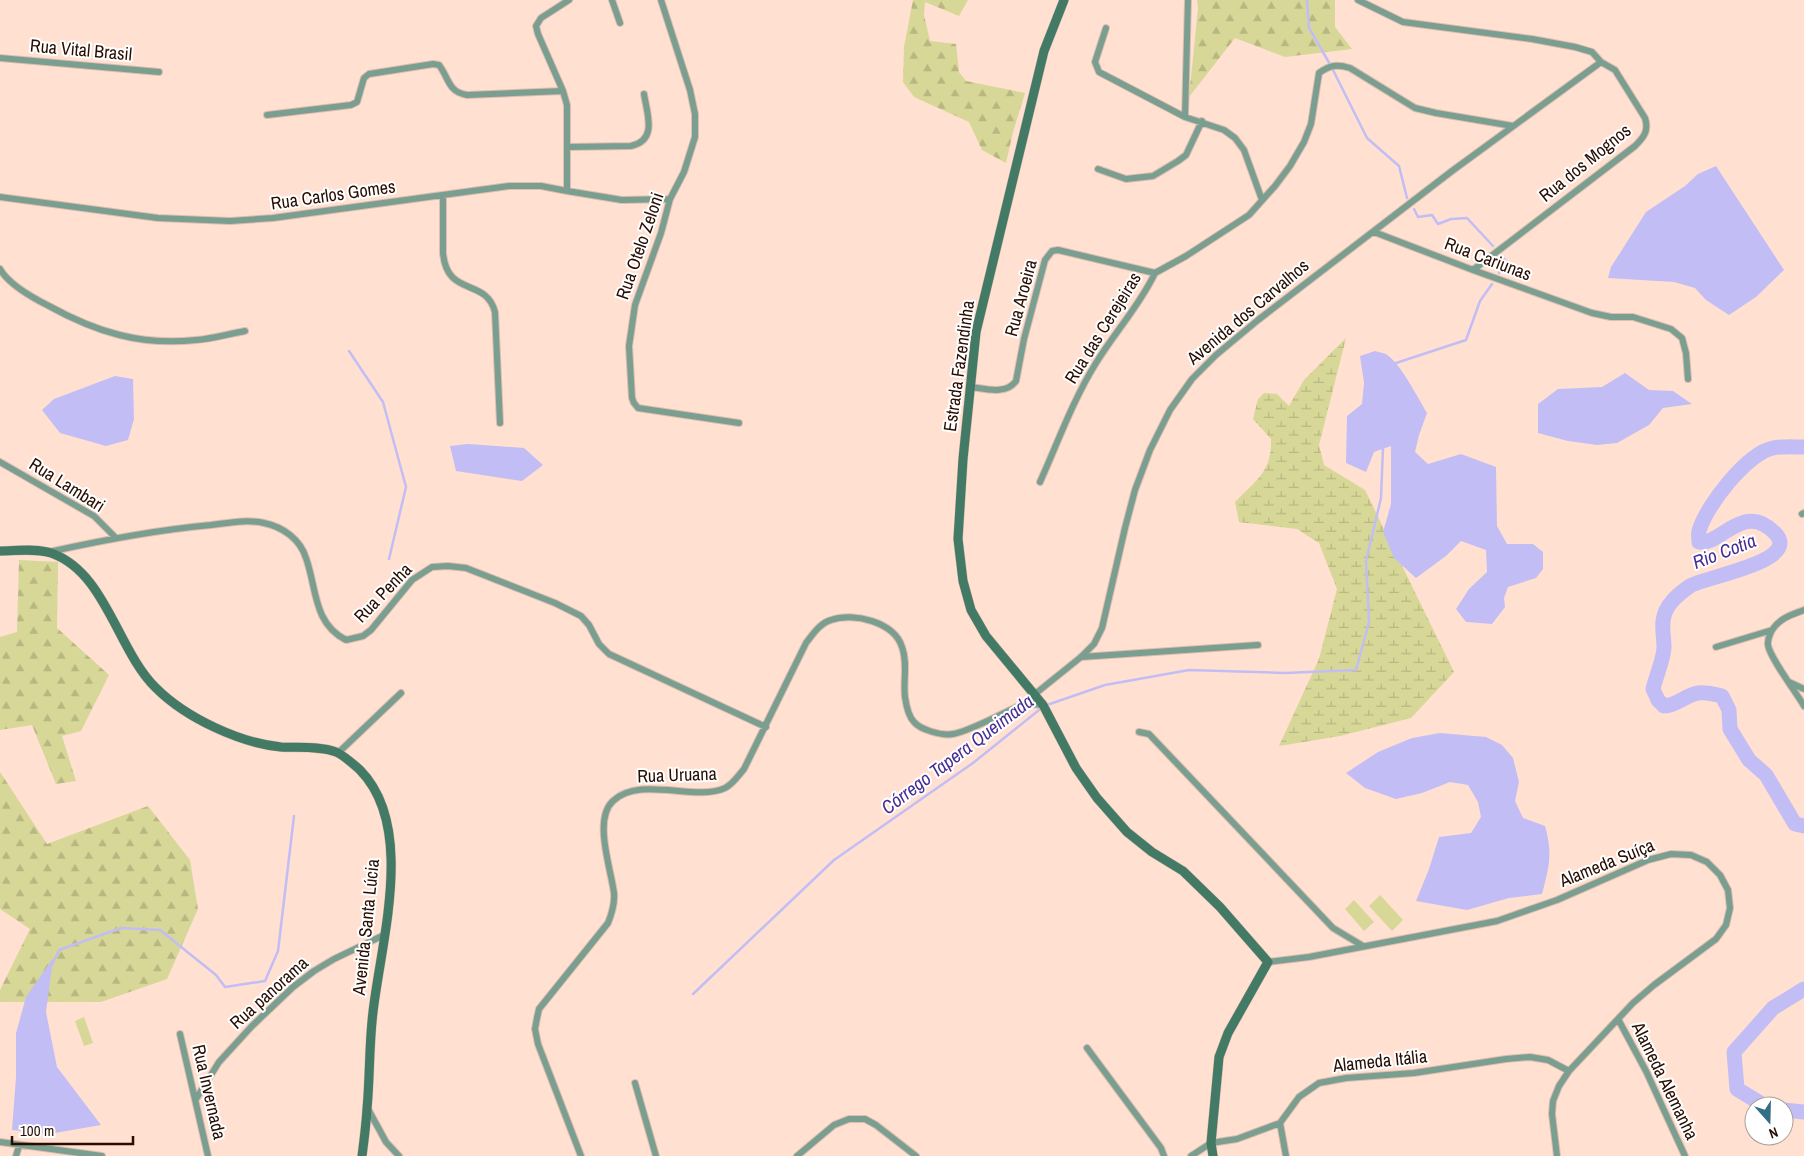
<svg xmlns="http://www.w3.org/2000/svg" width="1804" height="1156" viewBox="0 0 1804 1156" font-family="'Archivo Narrow',sans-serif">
<defs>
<pattern id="forest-firs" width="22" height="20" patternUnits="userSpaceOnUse" patternTransform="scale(1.25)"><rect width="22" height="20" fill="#d7d798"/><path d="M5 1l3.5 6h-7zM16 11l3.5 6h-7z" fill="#b9b781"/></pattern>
<pattern id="wetland-marsh" width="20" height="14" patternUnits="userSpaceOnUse" patternTransform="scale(1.25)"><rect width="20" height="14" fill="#d7d798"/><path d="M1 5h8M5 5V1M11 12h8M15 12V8" fill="none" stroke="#b9b781"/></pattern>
</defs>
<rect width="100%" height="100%" fill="#ffe0d1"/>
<path fill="url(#forest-firs)" d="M913 0H968L959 16 925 2 924 15 930 41 956 44 959 72 966 81 1025 93 1013 132 1006 163 982 150 969 122 914 97 903 82 904 47Z
M1197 0H1335V27L1352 49 1285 57 1235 38 1189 97 1198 8Z
M19 560 58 562 57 628 109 675 81 731 62 736 76 781 56 784 32 725 0 730V637L17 632Z
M0 772 47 844 148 806 190 860 198 909 167 979 101 1002H0V990L30 929 0 909Z"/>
<path fill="url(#wetland-marsh)" d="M1346 338 1319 445 1324 465 1365 490 1454 672 1411 718 1340 736 1279 746 1319 659 1337 589 1319 543 1297 529 1239 522 1235 502C1256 480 1272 472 1271 439L1253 419 1258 399 1264 393 1277 394 1289 406 1304 380Z"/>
<path fill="#d7d798" d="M1380 895 1403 920 1392 931 1369 906Z
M1354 900 1374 922 1364 931 1345 909Z
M84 1017 93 1043 84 1046 75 1021Z"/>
<path fill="#c2bef5" d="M1716 166 1784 270 1756 297 1729 315 1706 300 1695 288 1674 282 1608 278 1611 267 1646 212 1685 186 1698 174Z
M1375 351C1378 352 1383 353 1386 354 1401 364 1418 398 1427 413L1419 435 1415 452 1428 464 1461 454 1496 467 1497 526 1507 544H1533L1543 552V569L1536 578 1508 587 1504 598 1505 607 1492 624 1466 622 1456 609 1469 589 1487 572 1486 550 1461 541 1446 556 1416 578 1394 558 1383 532 1391 504V446L1374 452 1366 472 1346 463 1347 416 1362 404 1364 383 1360 356Z
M1625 373 1649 390 1673 391 1692 404 1663 408 1649 425 1617 443 1597 445 1568 441 1538 433V404L1558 389 1602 387Z
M115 376 133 379 134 419 128 440 106 446 60 433 42 410 54 399Z
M468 444 524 448 543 465 522 481 456 471 450 446Z
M1440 733 1486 737 1502 745 1513 758 1519 782 1515 801 1523 818 1545 826C1553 854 1549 867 1542 894L1509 898 1467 910 1416 901 1429 869 1439 837 1471 833 1481 817 1478 802 1468 785 1450 782 1422 793 1396 799 1365 788 1346 773 1378 752 1412 738Z
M53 958 46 1012 57 1067 101 1125 49 1134 12 1130 16 1077V1033L26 997Z"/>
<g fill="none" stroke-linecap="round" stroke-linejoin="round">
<path stroke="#c2bef5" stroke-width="2.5" d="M1307 0 1309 28 1331 66 1367 138 1399 166 1407 198
M1414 209 1418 217 1432 215 1438 224 1451 219 1467 218 1493 246
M1499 273 1507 262 1502 257
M349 351 383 402 406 487 389 559
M1393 364 1466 340 1480 301 1492 284
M52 965 59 950 121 928 160 930 216 975 225 987 265 981 278 951 294 816
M693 994 834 860 973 763 1044 706 1105 685 1189 670 1285 673 1356 670 1369 622 1366 561 1381 498 1383 447"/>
<path stroke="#c2bef5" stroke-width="15" d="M1804 447C1794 447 1782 446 1773 448 1747 453 1706 506 1699 531 1698 534 1699 539 1699 542 1720 547 1743 500 1775 533 1803 562 1703 577 1690 586 1677 595 1665 605 1663 621 1662 630 1664 639 1664 648 1663 661 1656 676 1653 689L1658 700 1664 706C1677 706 1685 695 1698 693 1705 692 1714 694 1722 696L1729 710 1730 729 1749 760 1766 775 1795 824 1804 826
M1765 1106 1737 1089 1734 1052 1773 1008 1804 989
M1784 1110 1804 1112"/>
<g stroke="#ddbeb0" stroke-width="8">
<path id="street" d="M612 0 620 23
M661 0 690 90 695 114V137L684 172 670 199 661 233 635 305 629 346 632 398 634 403 638 408 739 423
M1358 0 1403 22 1532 39 1575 47 1592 52 1601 62 1615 70 1645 118C1649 131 1644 137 1635 146L1473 270
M1106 28 1095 62 1099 72 1185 117 1224 130 1235 138 1244 150 1262 200
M0 58 159 72
M267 115 351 105 357 102 364 78 369 74 433 64 439 65C449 78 448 92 467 95L563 91
M1185 117 1188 0
M567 147 631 146C658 140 647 114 644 94
M1098 169 1126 179 1153 176 1178 161 1186 155 1202 121
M567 191V105L563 91 538 34 536 26 541 18 569 0
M443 195V253C447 298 486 277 495 312L500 423
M0 197 158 218 230 221 273 218 509 186H541L567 191 622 200 670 199
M1374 232 1473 270 1592 313 1611 317H1633L1671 329 1682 338 1686 353 1688 379
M0 269C9 285 33 298 49 306 96 332 141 346 196 340 212 339 228 334 245 331
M1155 273 1186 256 1249 215 1275 186 1290 166 1304 142 1311 124 1319 73C1330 65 1337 64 1350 68L1415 108 1436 113 1513 126
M971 387C986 389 1006 395 1016 381L1024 339 1045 260 1052 251 1058 250 1155 273
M0 462 94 516 115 537
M1040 482C1058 442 1073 400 1096 363 1115 332 1140 305 1155 273
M1802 514 1804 513
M49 552C103 540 156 530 211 525 228 523 247 519 264 523 283 527 300 539 306 558 317 589 313 623 346 640L363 636 371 630 412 580 432 567 448 566 466 568 555 603 581 616 589 625 599 644 609 654 766 727
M1772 630C1770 635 1767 639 1768 645 1770 658 1796 692 1804 706
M1716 647 1772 630C1780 618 1791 615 1804 610
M1081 657 1258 645
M1789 682 1804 689
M1035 694 1081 657 1094 644 1102 628 1125 528 1135 490 1150 450 1170 410 1192 379 1216 355 1258 320 1452 171 1601 62
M1139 732 1149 734 1333 928 1363 946
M338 753 401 693
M1268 962 1309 957 1497 921 1557 900 1648 860 1671 854 1691 855 1707 862 1720 875 1728 890 1730 908 1726 925 1716 939 1654 985 1633 1003 1569 1071 1559 1086 1553 1101 1552 1114 1557 1156
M1618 1019 1646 1071 1685 1156
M180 1034 208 1156
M1087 1048 1161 1148 1164 1156
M635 1083 656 1156
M196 1099 219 1062 252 1026 293 987 314 971 334 959 384 935
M368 1109 386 1142 399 1156
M1280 1123 1286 1156
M0 1142 102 1156
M16 1156 19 1146
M581 1156 538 1044 535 1029 537 1018 539 1009 608 923C612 913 615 904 614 893 611 869 593 819 613 801 640 775 695 802 725 788 733 784 738 776 744 769L806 643C813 634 820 623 831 620 854 612 894 622 902 647 908 663 903 680 905 697 906 704 908 716 914 722 921 730 942 736 953 734 968 732 1003 713 1019 706L1030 704 1043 705
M797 1156 834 1125 849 1119H865L876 1125 916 1156
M1191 1156 1211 1143 1237 1139 1280 1123 1299 1097 1319 1083 1346 1078 1414 1073 1506 1059 1530 1057 1548 1060 1569 1071"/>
</g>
<g stroke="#ddbeb0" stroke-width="10">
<path id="secondary" d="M1064 0 1044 51 976 332 963 459 958 539 963 581 971 610 986 636 1043 705 1076 768 1097 798 1127 832 1152 852 1183 871 1220 907 1268 962 1228 1033 1219 1057 1211 1143 1213 1156
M0 551C16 551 36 548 51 553 106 572 117 650 156 688 186 718 240 743 281 747 299 748 319 746 336 752 345 756 353 764 360 770 416 827 381 941 373 1012 369 1044 370 1077 367 1109 366 1125 364 1141 362 1156"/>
</g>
<use href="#street" stroke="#7a9e8f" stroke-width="6"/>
<use href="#secondary" stroke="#427a66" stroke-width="9"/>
</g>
<g text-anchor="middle" stroke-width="4" stroke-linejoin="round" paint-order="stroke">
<g font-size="18" fill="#280e02" stroke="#fff">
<text transform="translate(81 50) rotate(5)" y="6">Rua Vital Brasil</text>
<text transform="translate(1585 163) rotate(-39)" y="6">Rua dos Mognos</text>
<text transform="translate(333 195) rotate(-8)" y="6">Rua Carlos Gomes</text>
<text transform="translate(640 246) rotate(-71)" y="6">Rua Otelo Zeloni</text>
<text transform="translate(1488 259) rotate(21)" y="6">Rua Cariunas</text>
<text transform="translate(1021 298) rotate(-75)" y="6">Rua Aroeira</text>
<text transform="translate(1248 312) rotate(-40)" y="6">Avenida dos Carvalhos</text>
<text transform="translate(1103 328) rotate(-58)" y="6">Rua das Cerejeiras</text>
<text transform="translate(959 366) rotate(-82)" y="6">Estrada Fazendinha</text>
<text transform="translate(67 485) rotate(32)" y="6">Rua Lambari</text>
<text transform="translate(383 593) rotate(-46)" y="6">Rua Penha</text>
<text transform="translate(677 775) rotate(-2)" y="6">Rua Uruana</text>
<text transform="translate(1607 863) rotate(-22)" y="6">Alameda Suíça</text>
<text transform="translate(366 927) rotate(-84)" y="6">Avenida Santa Lúcia</text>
<text transform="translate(269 993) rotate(-42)" y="6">Rua panorama</text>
<text transform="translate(1380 1061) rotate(-6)" y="6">Alameda Itália</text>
<text transform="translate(1665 1081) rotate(64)" y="6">Alameda Alemanha</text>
<text transform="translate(209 1092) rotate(77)" y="6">Rua Invernada</text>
</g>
<g font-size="19" font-style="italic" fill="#472e94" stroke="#fff">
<text transform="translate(1724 551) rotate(-21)" y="7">Rio Cotia</text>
<text transform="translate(957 754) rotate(-37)" y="7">Córrego Tapera Queimada</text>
</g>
</g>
<g transform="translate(1769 1121) rotate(160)"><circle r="24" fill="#ffffff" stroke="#a99f9a"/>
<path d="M0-4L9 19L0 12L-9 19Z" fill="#346e86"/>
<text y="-8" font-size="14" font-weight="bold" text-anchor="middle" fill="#280e02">N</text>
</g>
<path d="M12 1136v8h121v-8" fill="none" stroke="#280e02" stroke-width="2.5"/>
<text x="20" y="1136" font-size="15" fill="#280e02" stroke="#ffffff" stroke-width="4" paint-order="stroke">100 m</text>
</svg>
